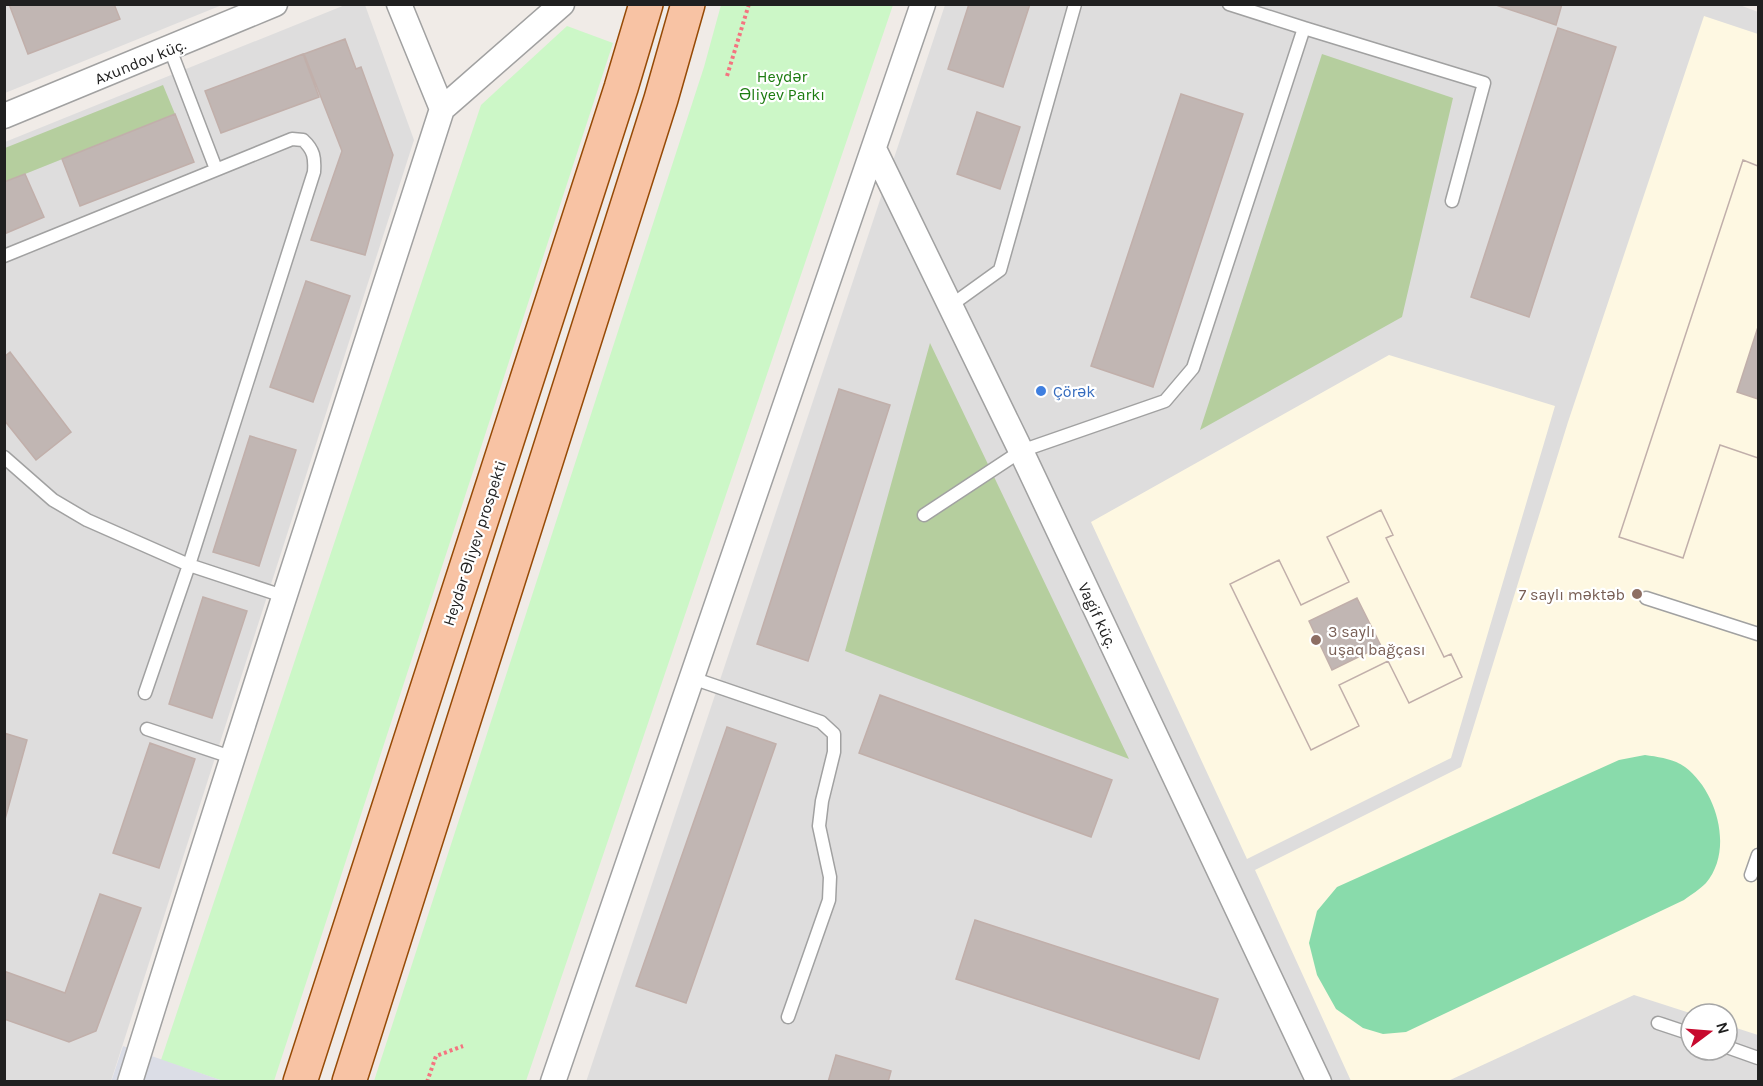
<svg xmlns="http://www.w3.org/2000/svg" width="1763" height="1086" viewBox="0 0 1763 1086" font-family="Karla,sans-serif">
<rect width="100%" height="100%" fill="#f0ebe7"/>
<path fill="#dedddd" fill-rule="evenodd" d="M1737 4 1758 12V1081L586 1082 945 5ZM1691 1014H1727V1050H1691Z
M5 5H222L5 93Z
M345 5H365L414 140 111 1081 5 1082V142Z"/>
<path fill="#fef8e2" d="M1704 16 1758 34V1035L1727 1025V1014H1693L1634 995 1448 1081H1351L1255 870 1461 767 1568 422Z
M1389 355 1555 406 1451 758 1247 859 1091 522Z"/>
<path fill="#b5ce9e" d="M1322 54 1453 98 1402 317 1200 430Z
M163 85 175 114 5 182V148Z
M930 343 1129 759 845 651Z"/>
<path fill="#ccf7c7" d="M721 5H893L526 1081H374L704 67Z
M567 26 613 43 274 1081H223L161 1060 481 105Z"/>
<path fill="#89dbab" d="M1645 755C1659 757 1674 759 1685 767 1717 791 1734 850 1706 883 1700 889 1691 895 1684 900L1406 1032 1383 1034 1363 1028 1336 1009 1317 975 1309 943 1317 911 1337 887 1619 760Z"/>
<path fill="#dbdde6" d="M123 1046 223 1081 111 1082Z"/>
<path fill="#c1b6b3" stroke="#c1afaa" stroke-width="1.5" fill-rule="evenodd" d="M9 4H114L120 19 28 54Z
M969 4H1030L1003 87 948 69Z
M1493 4H1562L1556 25Z
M1558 28 1616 47 1529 317 1471 297Z
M345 39 356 69 361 67 393 155 365 255 311 240 342 151 304 54Z
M303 54 319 97 221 133 205 91Z
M1181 94 1243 114 1153 387 1091 366Z
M977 112 1020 127 1000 189 957 174Z
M175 114 194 162 80 206 62 159Z
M1743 160 1758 166V327L1737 392 1758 399V458L1720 445 1683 558 1619 537Z
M1743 160 1758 166V458L1720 445 1683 558 1619 537Z
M25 174 44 217 4 234V182Z
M306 281 350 296 313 402 270 387Z
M10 352 71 432 36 460 4 420V357Z
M839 389 890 405 808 661 757 644Z
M250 436 296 450 259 566 213 552Z
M1381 510 1393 535 1386 538 1444 657 1451 654 1462 677 1409 703 1388 661 1339 685 1359 726 1311 750 1230 584 1279 560 1301 605 1349 582 1327 537ZM1357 598 1381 646 1332 670 1309 621Z
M1381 510 1393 535 1386 538 1444 657 1451 654 1462 677 1409 703 1388 661 1339 685 1359 726 1311 750 1230 584 1279 560 1301 605 1349 582 1327 537Z
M203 597 247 611 212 718 169 704Z
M880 695 1112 780 1091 837 859 753Z
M727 727 776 744 686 1003 636 986Z
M4 733 27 740 4 823Z
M150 743 195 759 159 868 113 853Z
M100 894 141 908 96 1031 69 1042 4 1019V971L65 993Z
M975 920 1218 999 1199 1059 956 979Z
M836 1055 891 1071 888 1082H828Z"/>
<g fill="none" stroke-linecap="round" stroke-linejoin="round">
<g stroke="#a1a1a1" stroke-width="15">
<path id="lane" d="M1229 4 1304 28
M170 49 216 169
M4 256 292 139 303 140C314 150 315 158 314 172L189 565 145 693
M950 306 1000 270 1075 4
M4 457 53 500 87 520 189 565 286 597
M924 515 1021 451 1165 401 1193 368 1304 28 1484 83 1452 201
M1646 598 1758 634
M692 678 821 722 834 734V752L822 801 819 826 830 877 829 900 788 1017
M147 729 231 757
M1751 875 1758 855
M1658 1023 1691 1034
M1727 1047 1758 1058"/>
</g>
<g stroke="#a1a1a1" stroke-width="27">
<path id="street" d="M442 109 562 4
M4 116 275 4
M874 149 1021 451 1319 1082
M130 1082C231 756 338 433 442 109L399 4
M553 1082 923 4"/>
</g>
<g stroke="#964a06" stroke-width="36">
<path id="primary" d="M300 1082 621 88 646 4
M349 1082 661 99 688 4"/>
</g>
<path stroke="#f47480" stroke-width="4" stroke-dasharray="3 3" stroke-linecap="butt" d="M727 76 749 4
M427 1082 436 1056 463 1046"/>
<use href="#lane" stroke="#fff" stroke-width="12"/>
<use href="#street" stroke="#fff" stroke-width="24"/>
<use href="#primary" stroke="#f8c3a4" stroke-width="33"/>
</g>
<circle fill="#3f7fe0" stroke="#fff" stroke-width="2" cx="1041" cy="391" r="6"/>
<g fill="#8d6e63" stroke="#fff" stroke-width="2">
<circle cx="1637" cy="594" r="6"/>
<circle cx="1316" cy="640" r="6"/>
</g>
<g text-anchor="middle" stroke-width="4.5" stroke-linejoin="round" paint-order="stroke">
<g font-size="16" fill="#202020" stroke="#fff">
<text transform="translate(140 61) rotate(-22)" y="6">Axundov küç.</text>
<text transform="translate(474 543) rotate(-72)" y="6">Heydər Əliyev prospekti</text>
<text transform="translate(1098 615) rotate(65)" y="6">Vagif küç.</text>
</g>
<g font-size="16" fill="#1d7c11" stroke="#fff">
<text x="782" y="82">Heydər<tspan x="782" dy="18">Əliyev Parkı</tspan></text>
</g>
<g font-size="16" fill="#366cbe" stroke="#fff" text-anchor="start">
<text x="1053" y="397">Çörək</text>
</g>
<g font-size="16" fill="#785e54" stroke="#fff" text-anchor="end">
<text x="1625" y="600">7 saylı məktəb</text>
<text x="1328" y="637" text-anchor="start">3 saylı<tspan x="1328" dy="18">uşaq bağçası</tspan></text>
</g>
</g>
<rect width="1763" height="1086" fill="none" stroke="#202020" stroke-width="12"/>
<g transform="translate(1709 1032) rotate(74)"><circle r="28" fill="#ffffff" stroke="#a6a6a6" stroke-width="1.5"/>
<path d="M0-4.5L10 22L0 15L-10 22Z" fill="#c7092e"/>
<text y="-9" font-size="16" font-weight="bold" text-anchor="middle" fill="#202020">N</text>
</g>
</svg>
